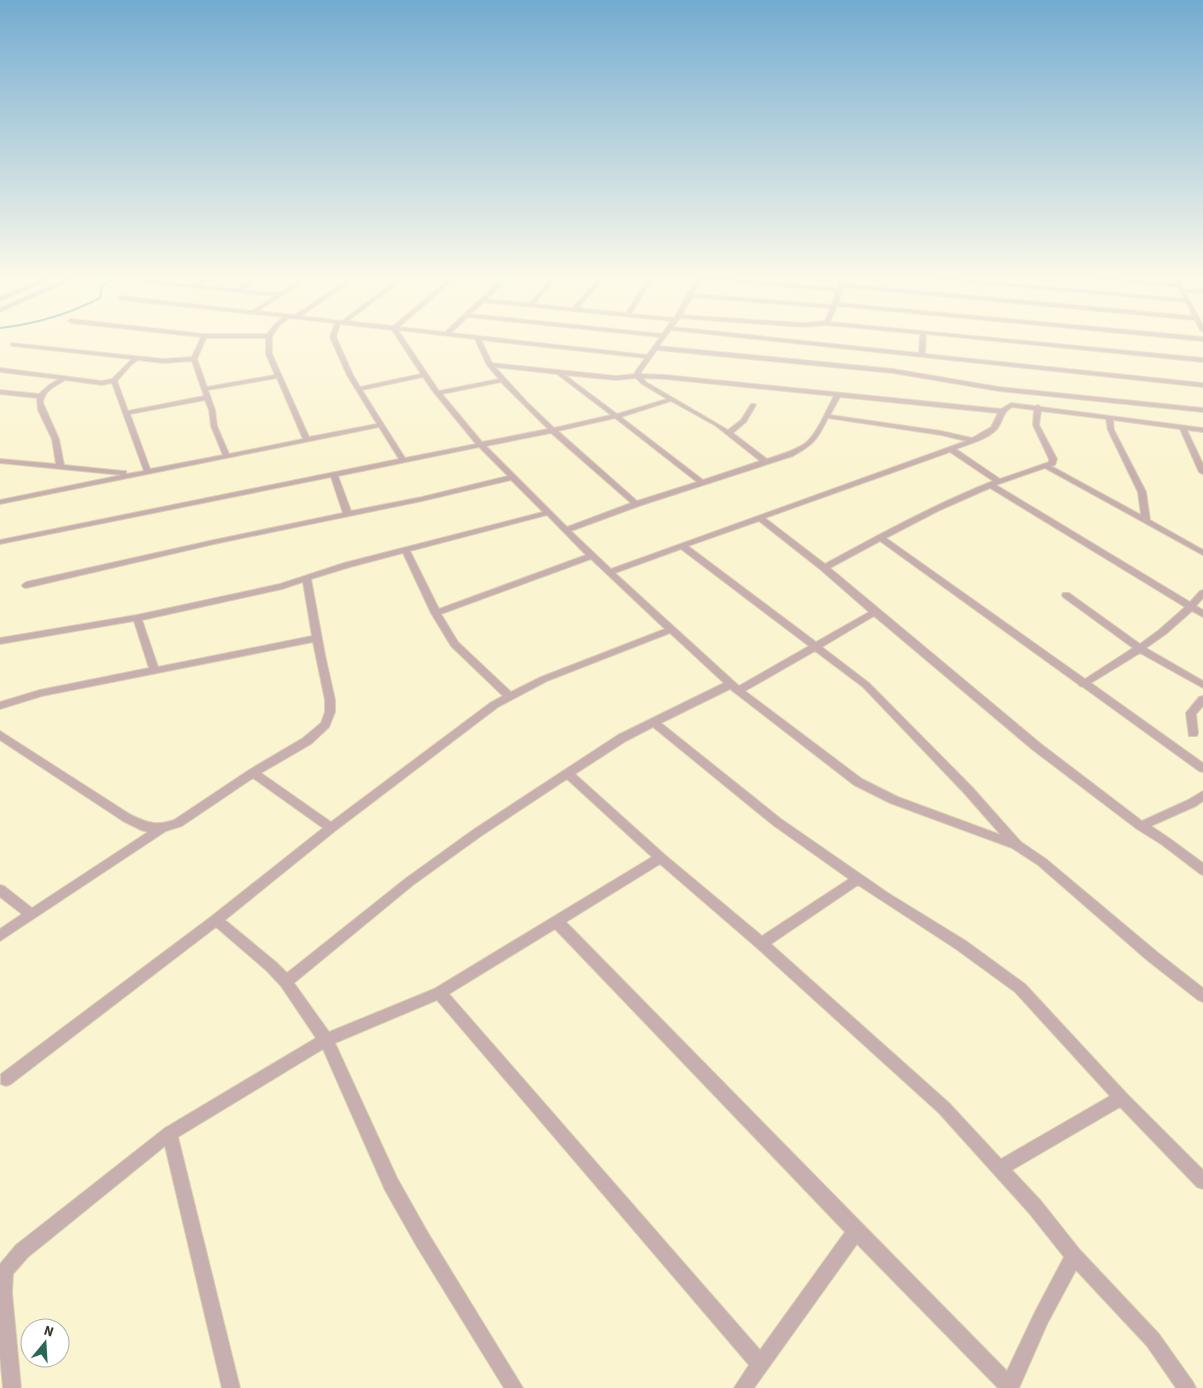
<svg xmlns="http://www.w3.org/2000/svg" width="1203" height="1388" viewBox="0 0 1203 1388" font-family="'Source Sans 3',sans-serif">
<rect width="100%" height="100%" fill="#fbf4d0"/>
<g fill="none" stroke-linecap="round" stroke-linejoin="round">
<path stroke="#659eaf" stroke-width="2" d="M0 328C35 324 69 314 100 298L102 286 118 276"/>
<g stroke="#d8d2b2" stroke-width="2">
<path id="street" d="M50 276H57L0 301V297Z
M73 276H80L0 312V308Z
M210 276H216L200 286 237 289 258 276H264L243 290 279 293 306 276H312L258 311 295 315 353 276H359L301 316 342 321 402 276H407L348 321 393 326 453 276H458L399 327 445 332 502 279 487 276H510L487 299 529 303 554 276H559L534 304 572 308 601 276H606L578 308 626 313 649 276H654L631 314 674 318 698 276 837 288 840 276H845L843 284 1193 316 1186 302 899 276H921L1184 299 1178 287 1058 276H1080L1176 284 1172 276H1177L1183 289H1203V293L1185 292 1203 325V332L1200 330 1195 320 843 287 838 303 1203 337V341L837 306 830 322 1203 358V362L926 334 925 354 1203 383V387L671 330 659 346 893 369 999 387 1203 408V412L999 391 893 373 657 350 641 372V374L665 375 1001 409 1011 403 1035 406 1038 405 1041 407 1203 428V432L1187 430 1203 464V474L1199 472 1180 429 1113 420 1114 430 1146 492 1150 520 1203 550V555L1045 468 996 485 1190 602 1200 591 1203 590V598L1196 606 1203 610V617L1192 611 1166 634 1146 648 1203 681V688L1140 653 1091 683 1203 763V772L1199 771 1083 687 1080 686 1078 684 880 541 830 568 1041 744 1142 821 1188 800 1203 791V801L1196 806 1151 826 1169 838 1203 863V875L1199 873 1161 844 1137 829 1033 750 874 616 822 647 869 683 972 787 1021 842 1046 859 1157 952 1203 988V1002L1198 1000 1147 960 1038 865 1012 848 890 803 854 785 730 689 661 723 781 819 888 893 966 941 1025 984 1126 1093 1203 1170V1189L1197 1187 1120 1107 1012 1170 1041 1201 1080 1250 1159 1334 1193 1382 1196 1388H1176L1147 1346 1076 1270 1047 1324 1019 1388H998L857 1244 754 1388H734L749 1365 437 1000 335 1043 397 1178 428 1233 523 1388H504L416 1245 385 1190 323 1049 178 1137 240 1388H222L165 1146 28 1257 13 1274 12 1293 21 1388H3L0 1356V1264L16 1245 165 1128 316 1038 281 986 267 971 216 927 11 1084 6 1086 1 1084V1074L212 916 323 828 253 778 182 826 166 831 0 941V929L22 914 0 897V885L4 886 32 908 148 832 141 830 123 821 0 740V731L131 815C148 823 156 826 174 820L249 770 303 738 321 723 325 712V700L313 642 42 696 0 709V702L40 690 149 668 134 621 0 644V638L137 615 280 584 344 563 543 512 511 480 422 501 214 544 26 588 23 587 22 585 26 582 214 540 343 513 331 477 0 544V540L399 459 379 427 0 504V500L122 475 0 463V459L56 464 52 439 38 410 37 398 0 394V390L39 394 49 385 59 379 0 372V368L102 381 112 379 132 359 13 346 11 345V343L163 359 192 357 201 337 71 323 68 321 71 319 204 334H267L276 323 283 317 121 300 118 298 121 296 252 311 275 296 135 281 138 279 194 285ZM702 279 836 291 832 305 693 294ZM692 297 830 308 825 321 803 323 682 315ZM484 302 671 321 662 334 471 314ZM468 317 660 337 647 355 451 333ZM289 318 335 323 330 337 347 375 377 424 309 437 272 354V336L280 325ZM680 318 803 327 827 325 920 334 919 353 673 327ZM340 324 392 330 421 374 360 387 353 375 336 337ZM398 330 475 339 487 365 499 379 439 391ZM206 338H266V354L275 375 207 387 197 359ZM481 340 645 358 635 372V374L616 376 492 363ZM138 360 163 363 192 361 204 396 128 411 117 381 131 365ZM495 367 557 374 611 415 554 428 526 401ZM565 375 616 380 636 378 642 384 667 399 617 414ZM423 377 432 390 476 444 405 458 362 390ZM277 378 303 439 229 454 217 426 215 410 208 390ZM643 378 665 379 834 396C826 410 817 435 804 444 793 451 779 455 767 459L733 433 746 422 756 405 755 404H751L741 420 728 430 646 382ZM65 380 102 385 112 383 144 471 126 474V471H123L64 465 59 439 43 403C44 390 55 387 65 380ZM501 382 548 429 482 442 442 394ZM840 397 998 413 991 427 972 438 941 431 830 415ZM205 400 209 410 211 426 223 455 150 469 130 414ZM671 401 716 426 760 461 703 480 621 417ZM1012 407 1034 410 1033 425 1049 459V462L1000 479 956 449C969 444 986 440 996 430 1003 423 1002 412 1012 407ZM1041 411 1106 419 1108 430 1138 492 1141 515 1051 466 1055 465 1057 459 1039 425ZM615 418 697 482 637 501 558 431ZM828 418 941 435 966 441 611 569 571 531 639 506 793 456C814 444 817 440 828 418ZM551 433 631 503 567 527 486 446ZM479 447 508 476 422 497 351 511 338 476ZM950 452 993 481C935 504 880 534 825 564L765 518ZM990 488 1185 607 1159 630 1140 644 1069 593H1063L1062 595 1063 597 1133 648 1085 679 886 538 938 511ZM547 515 586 555 439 609 410 551ZM759 521 821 570 869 612 816 642 688 546ZM681 549 809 646 739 686 615 573ZM403 553 431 613 451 646 503 696 490 703 331 822 261 773 311 744 329 727 335 712V700L325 655 311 579 350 567ZM591 559 665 629 541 677 511 692 458 642 441 614ZM303 582 312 636 158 667 142 620 282 589ZM670 633 724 683 618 735 473 830 405 879 287 973 277 963 225 920 335 831 498 707 547 681ZM815 651 863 687 964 793 1001 835 898 797 862 779 745 691ZM653 727 773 825 849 879 762 936 665 855 575 774 626 741ZM567 779 652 857 434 989 329 1032 294 983 413 885 481 836ZM660 864 756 947 939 1113 1029 1213 1064 1257 1035 1312 1007 1371 566 922ZM858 885 956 949 1015 992 1110 1096 1001 1159 949 1103 771 944ZM555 929 845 1232 760 1350 449 994Z
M1203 696V706L1196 714 1198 733 1197 736H1189L1186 713 1199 697Z"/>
</g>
<use href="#street" fill="#c7aeaf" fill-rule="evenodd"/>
</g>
<linearGradient id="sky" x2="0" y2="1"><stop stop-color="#73abd1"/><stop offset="0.59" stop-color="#fdfaea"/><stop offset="1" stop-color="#fdfaea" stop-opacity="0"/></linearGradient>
<rect width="1203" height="471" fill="url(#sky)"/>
<g transform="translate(45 1343) rotate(18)"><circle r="24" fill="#ffffff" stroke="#afaea9"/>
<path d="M0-4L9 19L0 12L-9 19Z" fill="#296855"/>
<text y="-8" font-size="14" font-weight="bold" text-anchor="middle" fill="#383527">N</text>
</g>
</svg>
